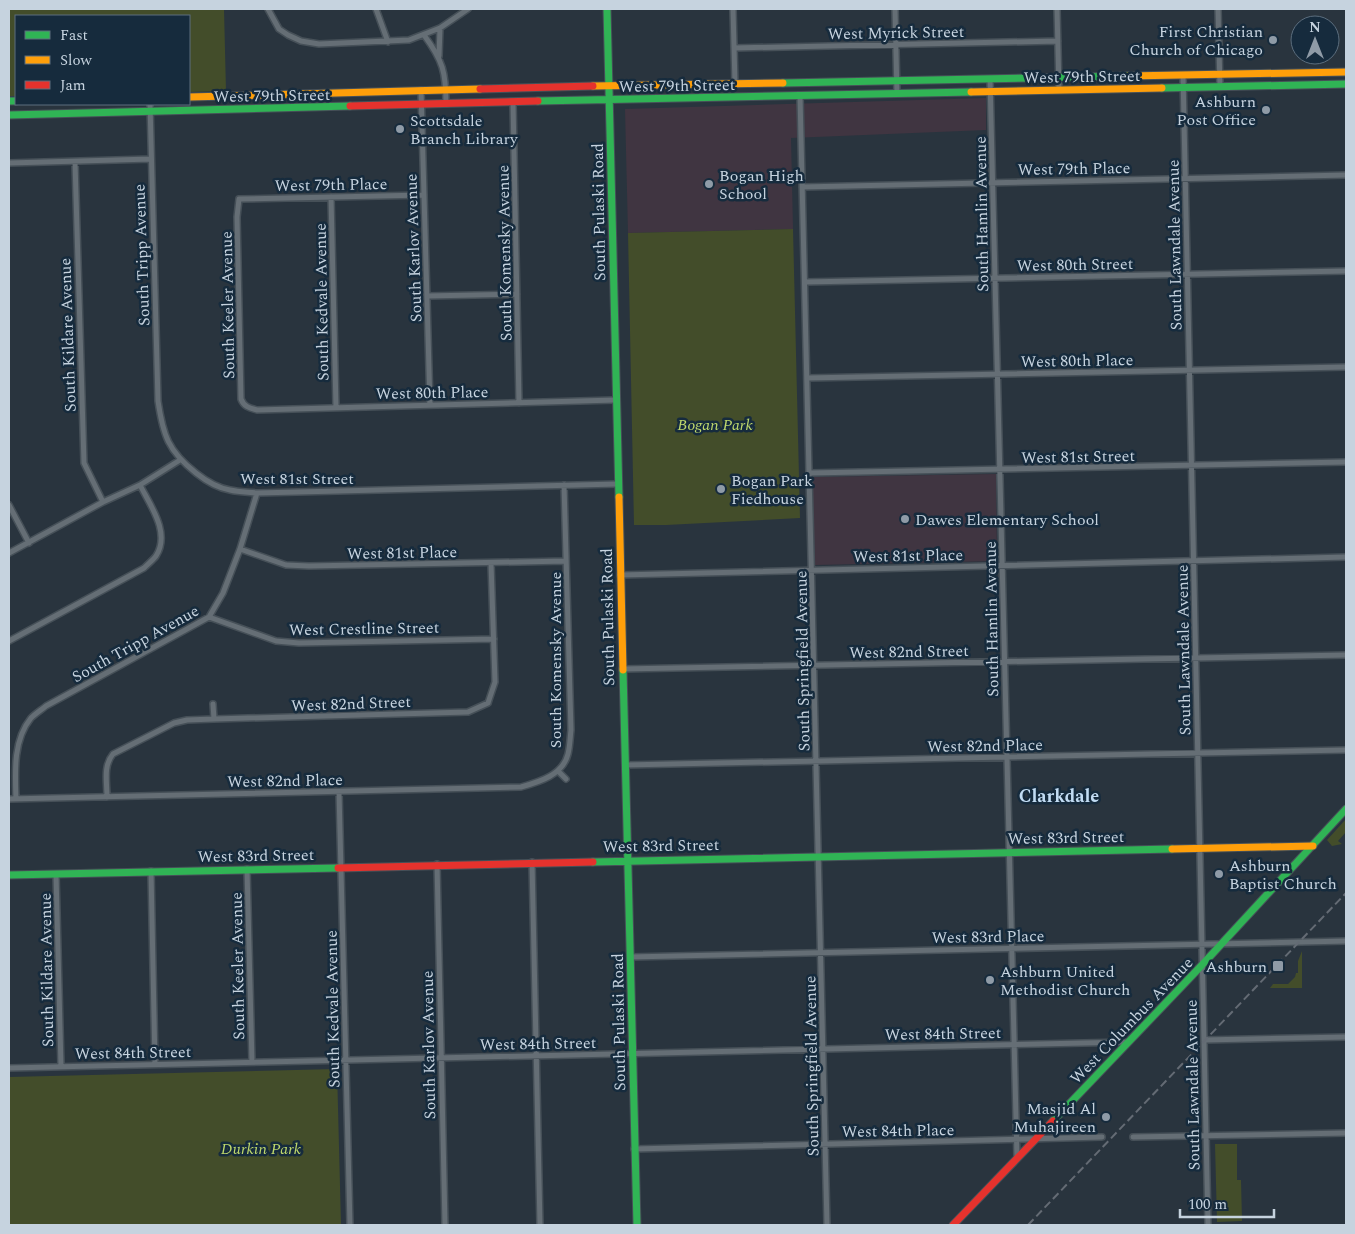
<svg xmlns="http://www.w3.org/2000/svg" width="1355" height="1234" viewBox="0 0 1355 1234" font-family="Spectral,serif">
<rect width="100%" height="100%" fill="#29343e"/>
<path fill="#403541" d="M986 98V130L791 138 793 229 628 233 625 109Z
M996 474 997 561 815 565 812 477Z"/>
<path fill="#434d2a" d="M9 9H224L226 91 189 92V16H16V96H9Z
M793 229 800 518 666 525H634L628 233Z
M1346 819V832L1338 841 1342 844 1332 846 1327 840Z
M1302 951V988H1270L1273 984H1288L1295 977 1296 973H1298V961Z
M337 1069 341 1225H9V1077Z
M1215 1144H1237V1180H1241L1242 1221 1217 1222Z"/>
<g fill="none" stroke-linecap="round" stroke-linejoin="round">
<g stroke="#465058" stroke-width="8">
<path id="street" d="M268 9 279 29 288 35 301 41 319 44 409 40 440 28 468 9
M376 9 388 42
M733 9 735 84
M895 9 897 94
M1057 9 1059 90
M1218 9 1220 87
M424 35C443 61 446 72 446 104
M734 48 1058 41
M439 56 440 28
M1183 75 1208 1225
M990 79 1017 1158
M421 90 430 405
M800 96 827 1225
M513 102 519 403
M150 104 158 401C163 435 168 451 196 473 206 481 218 488 230 490 239 492 249 492 257 493L617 484
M75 162 84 463 103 502
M9 163 151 159
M802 187 1346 175
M331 197 336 407
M239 199 237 217 241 399C244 407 250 408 257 410L615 400
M239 199 424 195
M805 282 1346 271
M427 296 517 294
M807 378 1346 367
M810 473 1346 462
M9 505 29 543
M240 549 286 565 309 566 566 561
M9 553 103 502 140 485 180 460
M620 575 1346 557
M209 617 276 641 299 643 494 639
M9 641 144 568C148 564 153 560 156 556 171 533 150 505 140 485
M622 669 1346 655
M488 703 495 682 491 563
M213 704 214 719
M625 765 1346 750
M558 771 566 779
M339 792 350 1225
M107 797C107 782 103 766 113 754L174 723 187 720 214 719 468 712 488 703
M9 799 521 787C539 782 563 775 568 754 570 746 570 738 571 730L564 485
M16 799C15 772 13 740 31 718 35 714 41 710 46 706L209 617 223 593 240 549 257 493
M532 862 540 1225
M437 864 445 1225
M247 869 252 1062
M151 871 155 1064
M56 874 61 1066
M630 957 1346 941
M1204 1040 1346 1037
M9 1068 1128 1042
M1133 1137 1346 1133
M634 1149 1102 1137"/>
</g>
<g stroke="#465058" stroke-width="9">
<path id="fast" d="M607 9 619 497
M783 83 1128 76
M1162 88 1346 84
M9 101H16
M538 101 971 92
M9 115 350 106
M623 670 637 1225
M593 862 1172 849
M9 875 338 868
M1053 1121 1202 965 1346 809"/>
</g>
<g stroke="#465058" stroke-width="9">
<path id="slow" d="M1128 76 1346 72
M593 86 783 83
M971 92 1162 88
M189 97 480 89
M619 497 623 670
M1172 849 1313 846"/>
</g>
<g stroke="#465058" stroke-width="9">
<path id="jam" d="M480 89 593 86
M350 106 538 101
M338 868 593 862
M953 1225 1053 1121"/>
</g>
<use href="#street" stroke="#656e75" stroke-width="5"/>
<use href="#fast" stroke="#30b455" stroke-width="7"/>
<use href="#slow" stroke="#ff9f0a" stroke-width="7"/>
<use href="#jam" stroke="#e5322d" stroke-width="7"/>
<path stroke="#646b74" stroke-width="2" stroke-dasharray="8 4" stroke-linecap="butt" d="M1028 1225 1346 893"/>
</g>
<g fill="#8f9ba7" stroke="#162b3d" stroke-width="2">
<circle cx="1273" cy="40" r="5"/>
<circle cx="1266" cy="110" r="5"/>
<circle cx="400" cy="129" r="5"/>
<circle cx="709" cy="184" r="5"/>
<circle cx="721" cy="489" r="5"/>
<circle cx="905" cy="519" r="5"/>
<circle cx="1219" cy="874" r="5"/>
<rect x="1272" y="960" width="12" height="12" rx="2.5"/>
<circle cx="990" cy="980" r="5"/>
<circle cx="1106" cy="1117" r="5"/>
</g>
<g text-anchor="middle" stroke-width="5" stroke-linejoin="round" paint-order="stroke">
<g font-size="16" fill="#c6d3df" stroke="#162b3d" text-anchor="start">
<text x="1263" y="37" text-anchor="end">First Christian<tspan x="1263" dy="18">Church of Chicago</tspan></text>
<text x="1256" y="107" text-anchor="end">Ashburn<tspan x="1256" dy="18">Post Office</tspan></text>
<text x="410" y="126">Scottsdale<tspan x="410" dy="18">Branch Library</tspan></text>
<text x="719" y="181">Bogan High<tspan x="719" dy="18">School</tspan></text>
<text x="731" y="486">Bogan Park<tspan x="731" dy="18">Fiedhouse</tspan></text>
<text x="915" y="525">Dawes Elementary School</text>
<text x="1229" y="871">Ashburn<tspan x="1229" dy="18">Baptist Church</tspan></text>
<text x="1267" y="972" text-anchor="end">Ashburn</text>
<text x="1000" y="977">Ashburn United<tspan x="1000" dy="18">Methodist Church</tspan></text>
<text x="1096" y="1114" text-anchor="end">Masjid Al<tspan x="1096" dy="18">Muhajireen</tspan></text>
</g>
<g font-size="16" fill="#c6d3df" stroke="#162b3d">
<text transform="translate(896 32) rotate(-1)" y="6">West Myrick Street</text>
<text transform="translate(1082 76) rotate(-1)" y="6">West 79th Street</text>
<text transform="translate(677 85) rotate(-1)" y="6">West 79th Street</text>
<text transform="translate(272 95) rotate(-1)" y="6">West 79th Street</text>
<text transform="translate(1074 168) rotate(-1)" y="6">West 79th Place</text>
<text transform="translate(331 184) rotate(-1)" y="6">West 79th Place</text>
<text transform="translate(598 212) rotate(-91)" y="6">South Pulaski Road</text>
<text transform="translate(981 214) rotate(-91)" y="6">South Hamlin Avenue</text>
<text transform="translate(1174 245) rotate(-91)" y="6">South Lawndale Avenue</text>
<text transform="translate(413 248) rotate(-92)" y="6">South Karlov Avenue</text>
<text transform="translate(504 253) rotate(-91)" y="6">South Komensky Avenue</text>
<text transform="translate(141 255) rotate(-92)" y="6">South Tripp Avenue</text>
<text transform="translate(1075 264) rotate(-1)" y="6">West 80th Street</text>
<text transform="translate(321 302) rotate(-91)" y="6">South Kedvale Avenue</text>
<text transform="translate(227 305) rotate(-91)" y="6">South Keeler Avenue</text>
<text transform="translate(67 335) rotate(-92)" y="6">South Kildare Avenue</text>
<text transform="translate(1077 360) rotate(-1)" y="6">West 80th Place</text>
<text transform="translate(432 392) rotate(-1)" y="6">West 80th Place</text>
<text transform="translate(1078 456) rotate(-1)" y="6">West 81st Street</text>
<text x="297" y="484">West 81st Street</text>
<text transform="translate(402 552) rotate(-1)" y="6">West 81st Place</text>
<text transform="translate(908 555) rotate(-1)" y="6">West 81st Place</text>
<text transform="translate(607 617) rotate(-91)" y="6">South Pulaski Road</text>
<text transform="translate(991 619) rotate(-91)" y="6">South Hamlin Avenue</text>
<text transform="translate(364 628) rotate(-1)" y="6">West Crestline Street</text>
<text transform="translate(135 643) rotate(-29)" y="6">South Tripp Avenue</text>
<text transform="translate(1183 650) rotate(-91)" y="6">South Lawndale Avenue</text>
<text transform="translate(909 651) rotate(-1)" y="6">West 82nd Street</text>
<text transform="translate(555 660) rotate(-90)" y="6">South Komensky Avenue</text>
<text transform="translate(802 661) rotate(-91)" y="6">South Springfield Avenue</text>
<text transform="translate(351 703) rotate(-2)" y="6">West 82nd Street</text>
<text transform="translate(985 745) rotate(-1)" y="6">West 82nd Place</text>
<text transform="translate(285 780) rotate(-1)" y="6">West 82nd Place</text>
<text transform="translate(1066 837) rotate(-1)" y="6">West 83rd Street</text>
<text transform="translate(661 845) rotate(-1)" y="6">West 83rd Street</text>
<text transform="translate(256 855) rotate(-1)" y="6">West 83rd Street</text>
<text transform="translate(988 936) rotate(-1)" y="6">West 83rd Place</text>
<text transform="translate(237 966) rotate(-91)" y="6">South Keeler Avenue</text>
<text transform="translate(46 970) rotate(-91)" y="6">South Kildare Avenue</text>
<text transform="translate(332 1009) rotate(-91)" y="6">South Kedvale Avenue</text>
<text transform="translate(1131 1020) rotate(-46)" y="6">West Columbus Avenue</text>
<text transform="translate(618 1022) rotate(-91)" y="6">South Pulaski Road</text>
<text transform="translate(943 1033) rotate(-1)" y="6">West 84th Street</text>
<text transform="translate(538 1043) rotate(-1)" y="6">West 84th Street</text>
<text transform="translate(428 1045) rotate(-91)" y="6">South Karlov Avenue</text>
<text transform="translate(133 1052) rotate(-1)" y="6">West 84th Street</text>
<text transform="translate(811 1066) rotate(-91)" y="6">South Springfield Avenue</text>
<text transform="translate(1192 1085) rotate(-91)" y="6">South Lawndale Avenue</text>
<text transform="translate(898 1130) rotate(-1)" y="6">West 84th Place</text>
</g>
<g font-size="16" font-style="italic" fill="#bfd86c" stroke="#162b3d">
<text x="715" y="430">Bogan Park</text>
<text x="261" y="1154">Durkin Park</text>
</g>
<g font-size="18" font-weight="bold" fill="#c2dcf3" stroke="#162b3d">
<text x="1059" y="802">Clarkdale</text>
</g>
</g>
<rect width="1355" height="1234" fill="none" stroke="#c6d3df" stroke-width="20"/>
<rect x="15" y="15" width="175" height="90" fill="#162b3d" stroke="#5c6e7e"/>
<rect x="25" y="31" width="25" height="8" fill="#30b455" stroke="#5c6e7e"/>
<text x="60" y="40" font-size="15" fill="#c6d3df">Fast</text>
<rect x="25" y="56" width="25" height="8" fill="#ff9f0a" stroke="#5c6e7e"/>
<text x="60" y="65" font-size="15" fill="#c6d3df">Slow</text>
<rect x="25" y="81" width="25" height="8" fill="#e5322d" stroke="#5c6e7e"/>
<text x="60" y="90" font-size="15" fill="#c6d3df">Jam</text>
<g transform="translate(1315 40)"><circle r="24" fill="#162b3d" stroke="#5c6e7e"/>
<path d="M0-4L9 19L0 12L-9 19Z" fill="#8f9ba7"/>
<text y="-8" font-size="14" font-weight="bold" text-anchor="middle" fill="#c6d3df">N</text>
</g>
<path d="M1180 1209v8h94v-8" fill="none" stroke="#c6d3df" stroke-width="2.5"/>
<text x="1188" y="1209" font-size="15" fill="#c6d3df" stroke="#162b3d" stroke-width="4" paint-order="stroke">100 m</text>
</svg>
